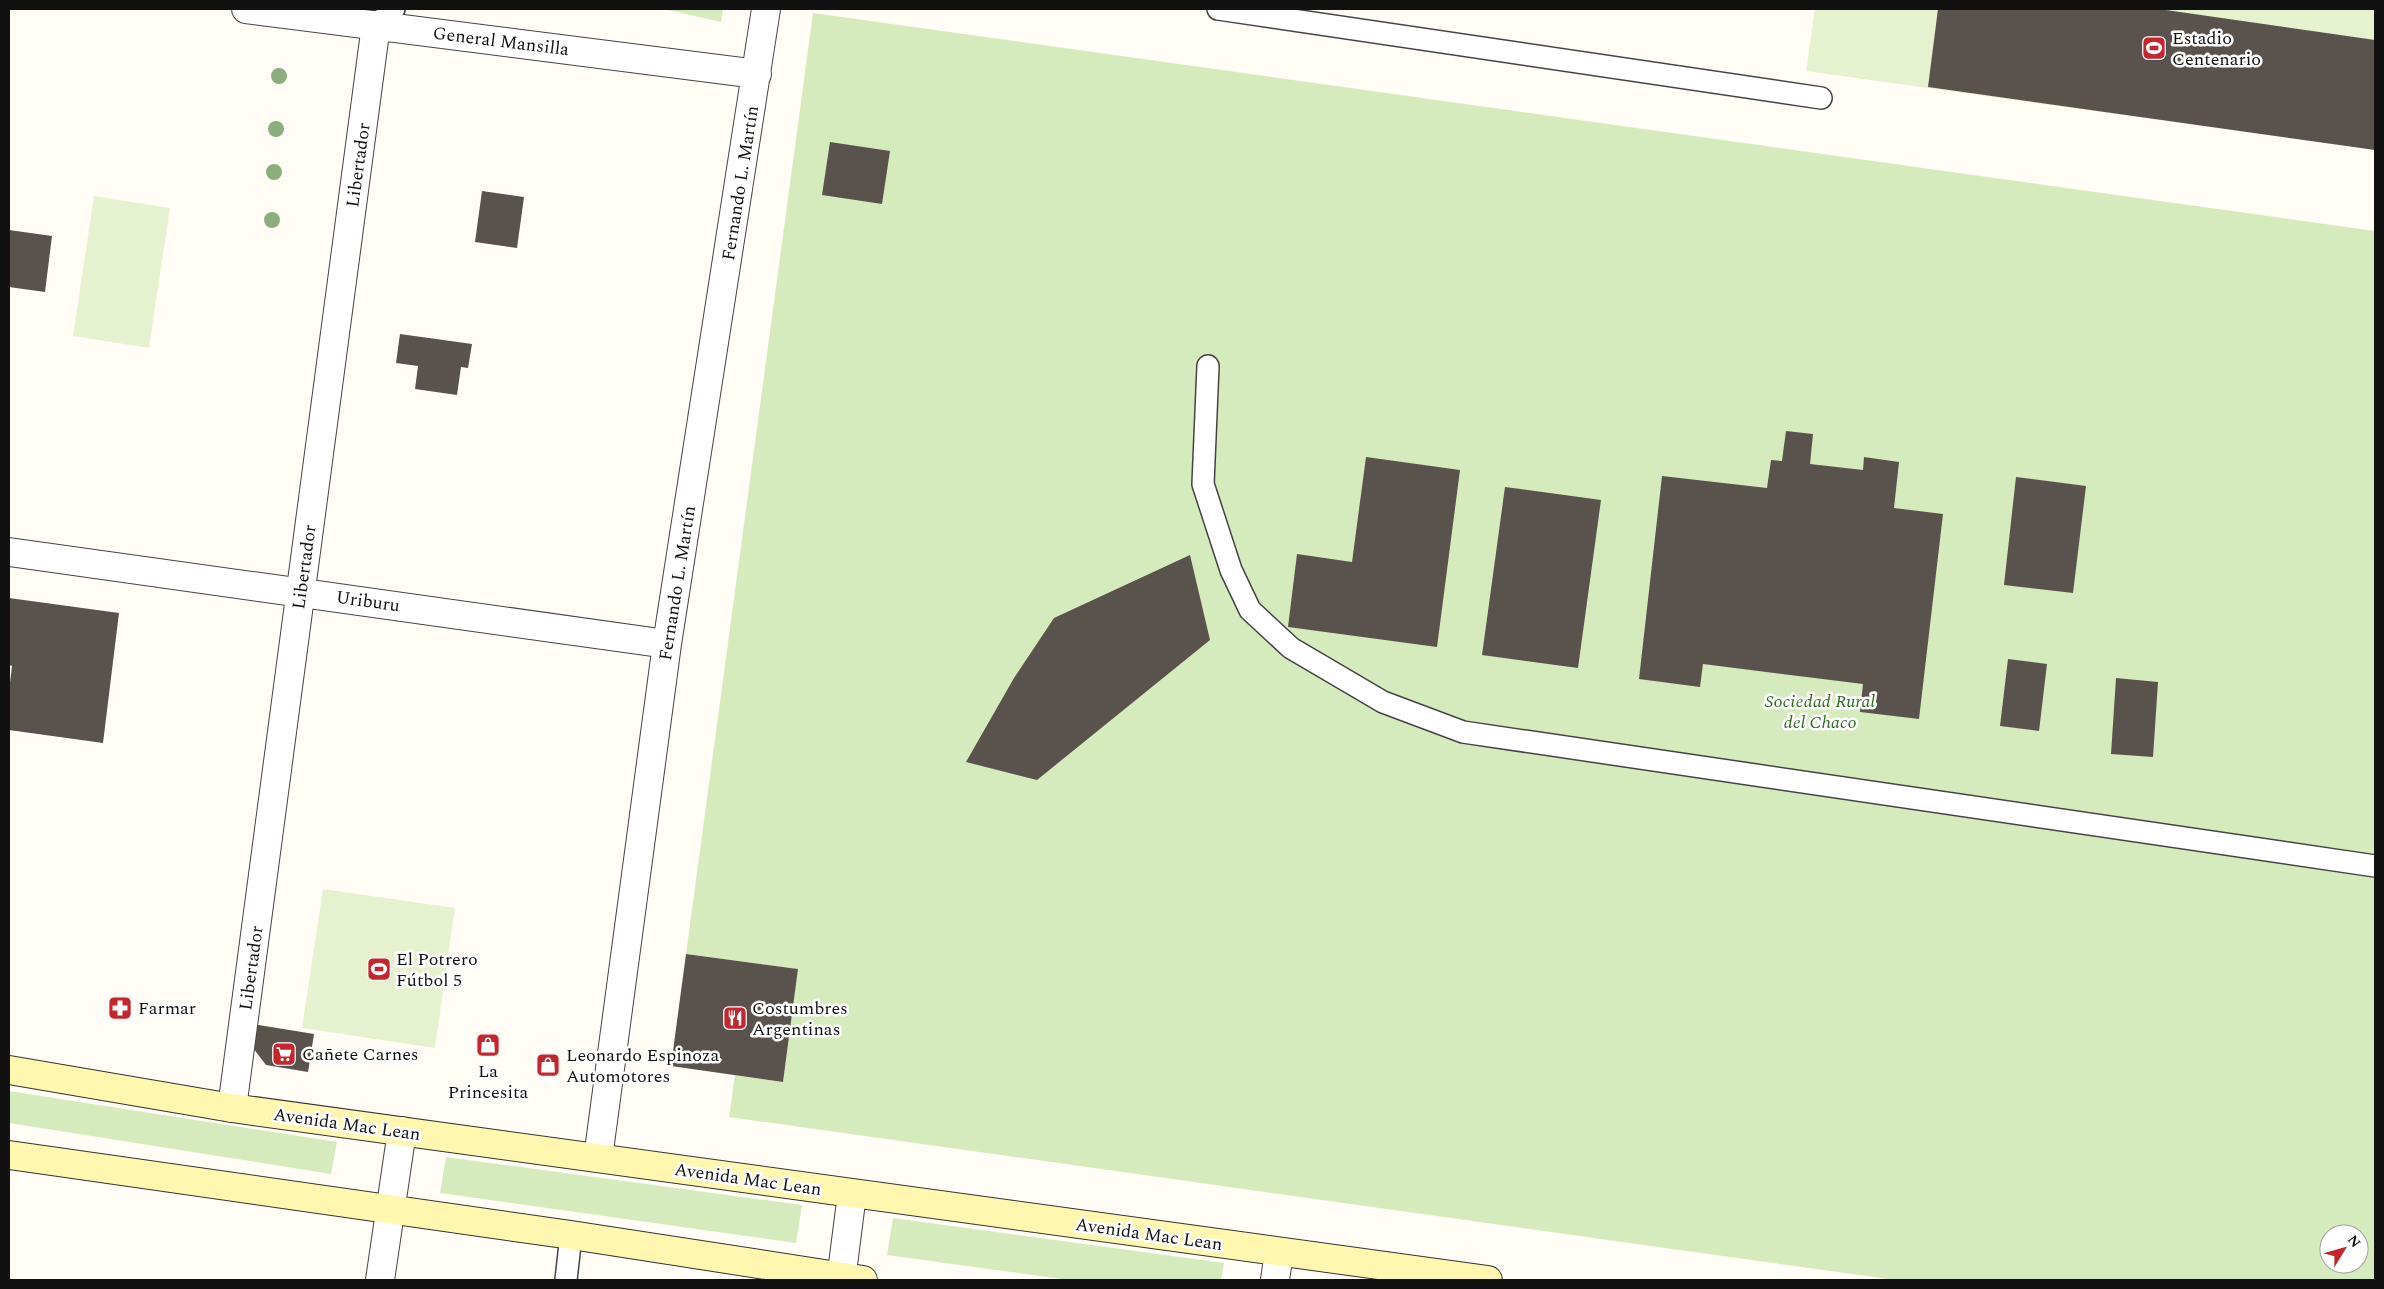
<svg xmlns="http://www.w3.org/2000/svg" width="2384" height="1289" viewBox="0 0 2384 1289" font-family="Spectral,serif">
<rect width="100%" height="100%" fill="#fffdf5"/>
<path fill="#d5ebbd" fill-rule="evenodd" d="M664 9H723L721 22Z
M813 13 2375 231V1280H1895L729 1117 735 1075 783 1082 798 969 686 954ZM2329 1234H2359V1264H2329Z
M9 1091 337 1142 331 1174 9 1123Z
M446 1157 802 1205 796 1243 440 1193Z
M893 1218 1224 1263 1221 1280H1069L887 1255Z"/>
<path fill="#e6f2cf" d="M1815 9H2375V150L1806 71Z
M94 196 170 208 149 348 73 336Z
M323 889 455 908 435 1048 302 1028Z"/>
<path fill="#5a524d" d="M1938 9H2159L2375 40V150L1928 87Z
M830 142 890 151 882 204 822 195Z
M482 191 524 197 517 248 475 242Z
M9 230 52 236 45 292 9 287Z
M400 334 472 344 468 368 461 367 457 395 415 389 418 366 396 363Z
M1786 431 1813 434 1810 464 1863 470 1864 457 1899 462 1894 508 1943 514 1919 719 1860 712 1863 684 1703 664 1700 687 1639 679 1662 476 1767 488 1771 460 1782 461Z
M1366 457 1460 470 1437 647 1288 627 1297 554 1352 562Z
M2016 477 2086 486 2073 593 2004 585Z
M1505 487 1601 500 1578 668 1482 655Z
M1190 555 1210 640 1037 780 966 762 1014 678 1054 618Z
M9 598 119 613 103 743 9 730V691L12 666 9 665Z
M2008 659 2047 664 2039 731 2000 726Z
M2116 678 2158 682 2153 757 2111 754Z
M686 954 798 969 783 1082 671 1066Z
M253 1024 314 1034 308 1072 266 1065 250 1044Z"/>
<g fill="none" stroke-linecap="round" stroke-linejoin="round">
<g stroke="#444" stroke-width="24">
<path id="lane" d="M1218 9 1821 98
M376 25 394 9
M1208 366 1203 484 1231 570 1250 610 1291 648 1383 702 1463 732 2375 866
M566 1280 571 1235"/>
</g>
<g stroke="#444" stroke-width="30">
<path id="street" d="M246 9 757 74
M9 552 667 644
M232 1108 376 25
M598 1158 667 644 766 9
M380 1280 402 1131
M841 1280 852 1194
M1275 1280 1279 1252"/>
</g>
<g stroke="#333" stroke-width="30">
<path id="secondary" d="M9 1070 232 1108 1488 1280
M9 1155 571 1235 863 1280"/>
</g>
<use href="#lane" stroke="#fff" stroke-width="21"/>
<use href="#street" stroke="#fff" stroke-width="28"/>
<use href="#secondary" stroke="#fff6b0" stroke-width="28"/>
</g>
<g fill="#8dad7f">
<circle cx="279" cy="76" r="8"/>
<circle cx="276" cy="129" r="8"/>
<circle cx="274" cy="172" r="8"/>
<circle cx="272" cy="220" r="8"/>
</g>
<defs>
<g id="stadium-square" transform="scale(1.25)"><rect x="-9" y="-9" width="18" height="18" rx="4" fill="#c4262e" stroke="#fff"/><path d="M0-5a6.5 5 0 1 0 0 10a6.5 5 0 1 0 0-10ZM-3.5-1.8h7v3.6h-7Z" fill="#fff"/></g>
<g id="pharmacy-square" transform="scale(1.25)"><rect x="-9" y="-9" width="18" height="18" rx="4" fill="#c4262e" stroke="#fff"/><path d="M-2-6h4v4h4v4h-4v4h-4v-4h-4v-4h4Z" fill="#fff"/></g>
<g id="restaurant-square" transform="scale(1.25)"><rect x="-9" y="-9" width="18" height="18" rx="4" fill="#c4262e" stroke="#fff"/><path d="M-5-6h1v4h1v-4h1v4h1v-4h1v5L-1.5 .5V6h-2V.5L-5-1ZM5-6V6H3V1.5H1.5Q1.5-4 5-6Z" fill="#fff"/></g>
<g id="shop-square" transform="scale(1.25)"><rect x="-9" y="-9" width="18" height="18" rx="4" fill="#c4262e" stroke="#fff"/><path d="M-5-2.5h2.3a2.7 3.5 0 0 1 5.4 0H5L5.5 6h-11ZM-1.5-2.5h3a1.5 2.3 0 0 0-3 0Z" fill="#fff"/></g>
<g id="supermarket-square" transform="scale(1.25)"><rect x="-9" y="-9" width="18" height="18" rx="4" fill="#c4262e" stroke="#fff"/><path d="M-6-5.5h2.5l.6 2H6L4.5 2H-2.5L-4.4-4H-6ZM-1.5 3.2a1.3 1.3 0 1 0 .1 0ZM3 3.2a1.3 1.3 0 1 0 .1 0Z" fill="#fff"/></g>
</defs>
<g fill-rule="evenodd">
<use href="#stadium-square" x="2154" y="48"/>
<use href="#stadium-square" x="379" y="969"/>
<use href="#pharmacy-square" x="120" y="1008"/>
<use href="#restaurant-square" x="735" y="1018"/>
<use href="#shop-square" x="488" y="1045"/>
<use href="#supermarket-square" x="284" y="1054"/>
<use href="#shop-square" x="548" y="1065"/>
</g>
<g text-anchor="middle" stroke-width="5" stroke-linejoin="round" paint-order="stroke">
<g font-size="18" fill="#111" stroke="#fff" text-anchor="start">
<text x="2172" y="44">Estadio<tspan x="2172" dy="21">Centenario</tspan></text>
<text x="396" y="965">El Potrero<tspan x="396" dy="21">Fútbol 5</tspan></text>
<text x="138" y="1014">Farmar</text>
<text x="752" y="1014">Costumbres<tspan x="752" dy="21">Argentinas</tspan></text>
<text x="302" y="1060">Cañete Carnes</text>
<text x="566" y="1061">Leonardo Espinoza<tspan x="566" dy="21">Automotores</tspan></text>
<text x="488" y="1077" text-anchor="middle">La<tspan x="488" dy="21">Princesita</tspan></text>
</g>
<g font-size="18" fill="#111" stroke="#fff">
<text transform="translate(501 41) rotate(7)" y="6">General Mansilla</text>
<text transform="translate(358 165) rotate(-82)" y="6">Libertador</text>
<text transform="translate(740 183) rotate(-81)" y="6">Fernando L. Martín</text>
<text transform="translate(304 567) rotate(-82)" y="6">Libertador</text>
<text transform="translate(677 583) rotate(-81)" y="6">Fernando L. Martín</text>
<text transform="translate(368 601) rotate(8)" y="6">Uriburu</text>
<text transform="translate(251 968) rotate(-82)" y="6">Libertador</text>
<text transform="translate(347 1124) rotate(8)" y="6">Avenida Mac Lean</text>
<text transform="translate(748 1179) rotate(8)" y="6">Avenida Mac Lean</text>
<text transform="translate(1149 1234) rotate(8)" y="6">Avenida Mac Lean</text>
</g>
<g font-size="18" font-style="italic" fill="#2f6b1f" stroke="#fff">
<text x="1820" y="707">Sociedad Rural<tspan x="1820" dy="21">del Chaco</tspan></text>
</g>
</g>
<rect width="2384" height="1289" fill="none" stroke="#111111" stroke-width="20"/>
<g transform="translate(2344 1249) rotate(53)"><circle r="24" fill="#ffffff" stroke="#a0a0a0"/>
<path d="M0-4L9 19L0 12L-9 19Z" fill="#c4262e"/>
<text y="-8" font-size="14" font-weight="bold" text-anchor="middle" fill="#111111">N</text>
</g>
</svg>
